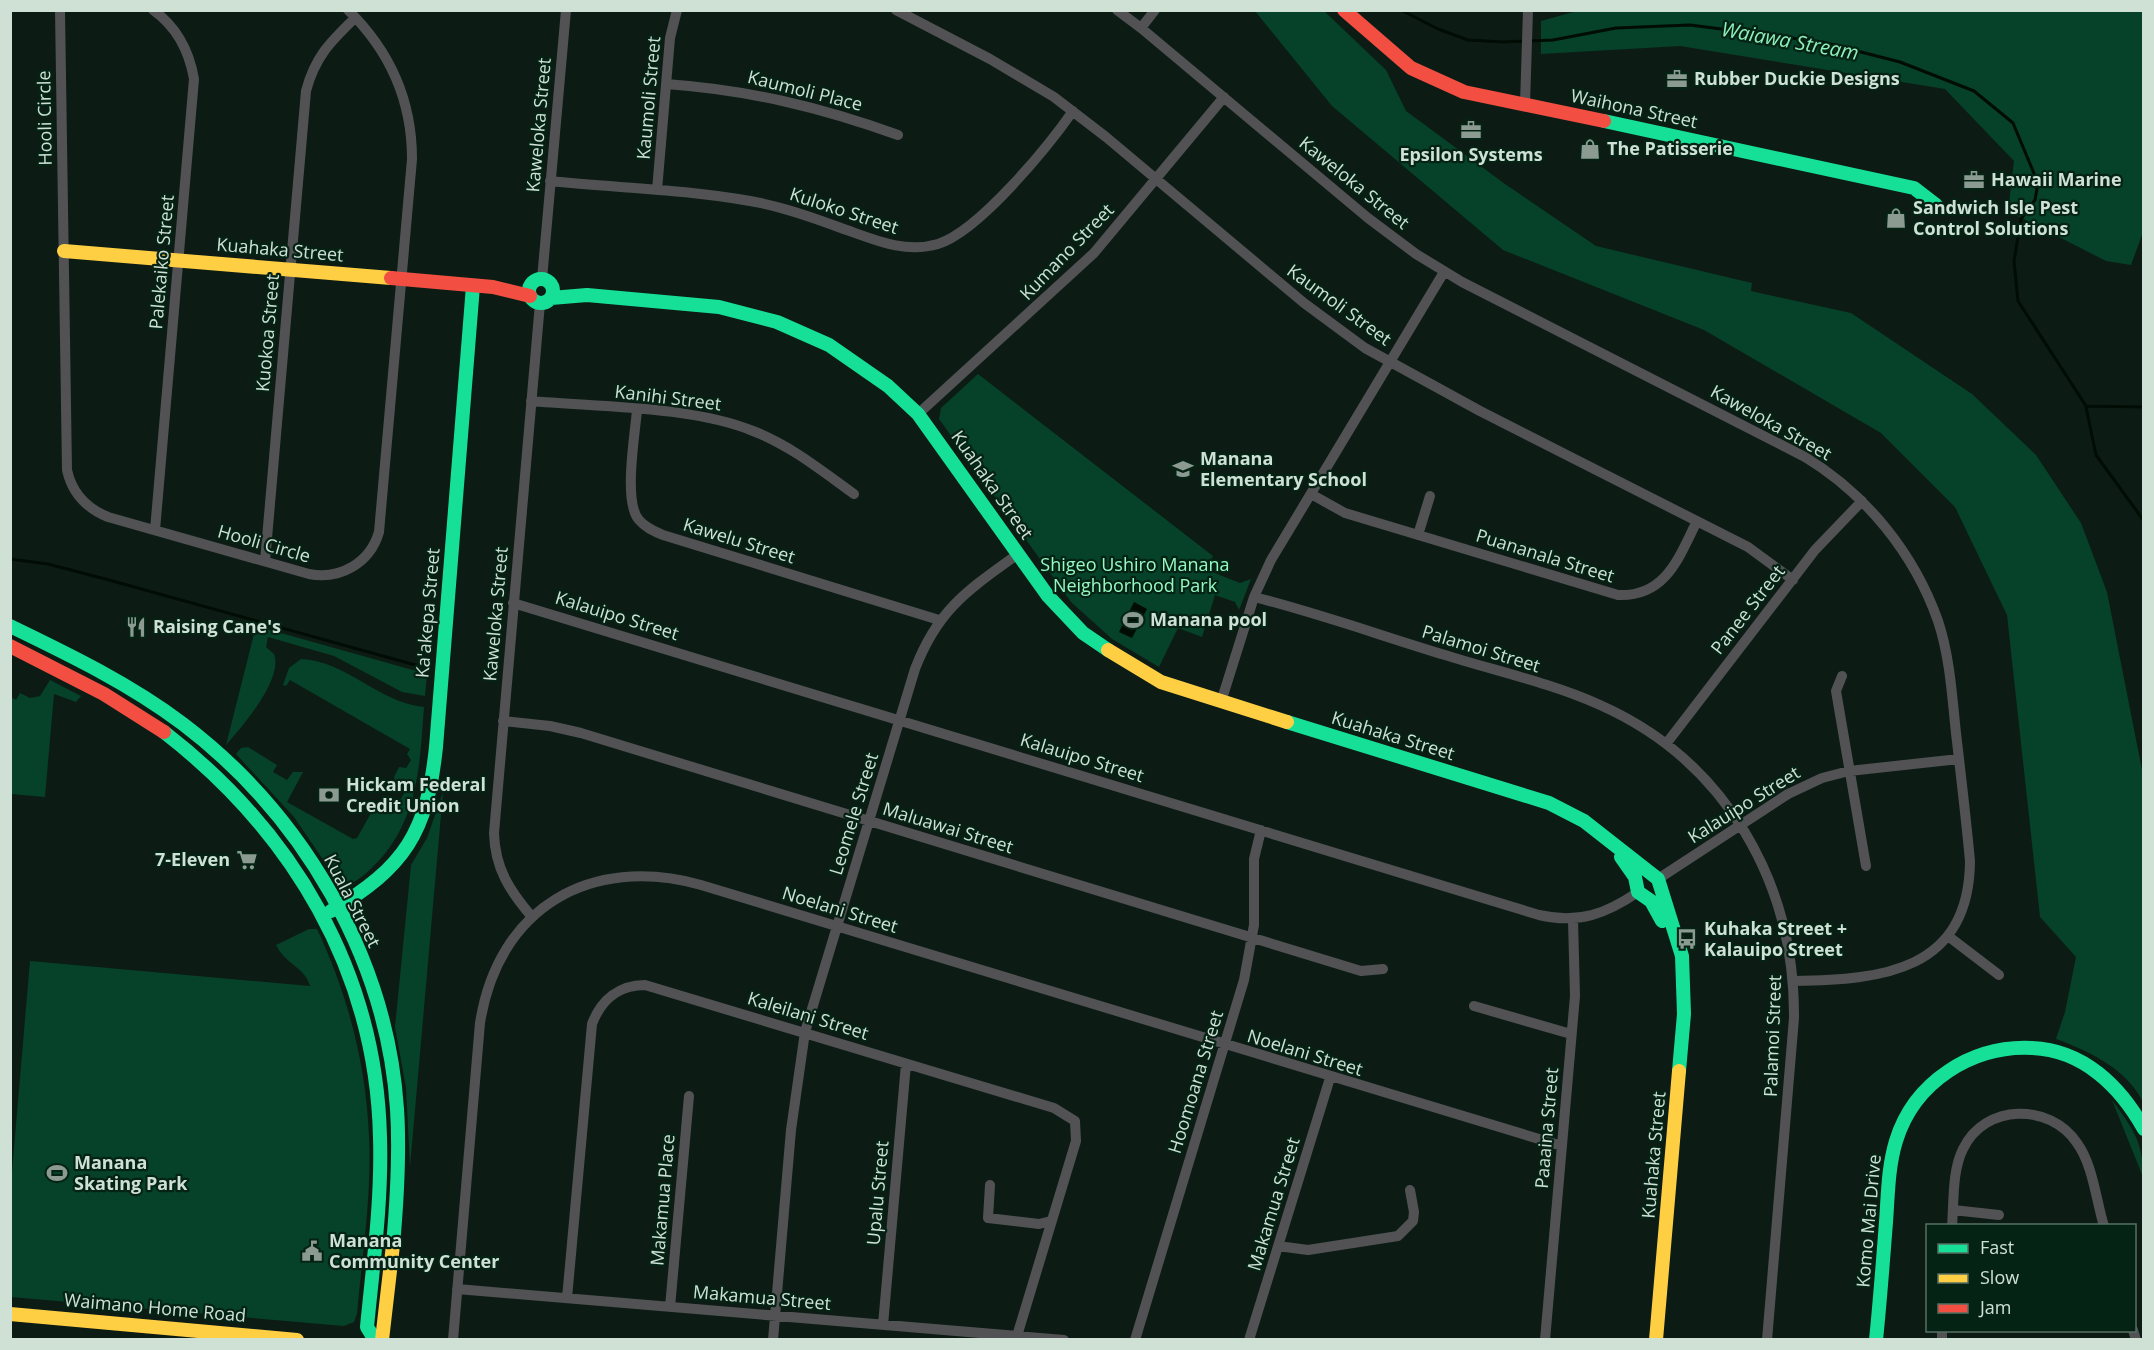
<svg xmlns="http://www.w3.org/2000/svg" width="2154" height="1350" viewBox="0 0 2154 1350" font-family="'Open Sans',sans-serif">
<rect width="100%" height="100%" fill="#0c1c14"/>
<path fill="#064129" d="M1255 11H1324L1386 70 1406 111 1505 184 1596 246 1752 283 1751 291 1851 313 1972 394 2036 455 2081 523 2107 592 2143 775V1102C2127 1069 2089 1051 2056 1039L2065 1012 2076 957 2040 917 2007 615 1955 507 1881 433 1704 330 1503 250 1332 106Z
M1577 11H2143V232L2131 265 2106 261 2008 211 2014 161 1945 89 1680 46 1541 54V21Z
M978 374 1213 556 1207 570 1240 583 1251 579 1239 610 1235 602 1215 595 1202 637 1178 628 1159 667 1112 639 1071 602 939 419 941 408Z
M256 626 427 674 425 696 402 692 334 656 268 637 266 647 274 654C284 679 241 728 226 745Z
M301 659C347 661 379 703 424 707 420 760 419 813 383 856 373 867 362 879 348 885L339 883 294 817 236 754 241 748 248 747 277 765 273 772 287 780 293 772H303L287 802 353 839 357 838 375 806 380 808 387 796 399 802 406 790 396 783 394 777 399 767 406 768 411 760 407 754 410 749 290 680 286 686 283 685 289 668Z
M50 680 81 696 76 702 54 694 45 797 11 794V697L16 700 20 693 30 698 40 696Z
M443 792 410 1167 406 1088 395 1027 411 865 427 838Z
M309 929H317C348 995 366 1064 369 1136 372 1195 362 1256 357 1314L354 1322 344 1326 11 1297V1183L30 961 310 986C305 967 286 965 276 945Z
M2112 1100C2132 1127 2144 1143 2143 1177Z"/>
<path fill="#010c05" d="M1134 602 1147 609 1132 638 1119 632Z"/>
<g fill="none" stroke-linecap="round" stroke-linejoin="round">
<path stroke="#010c05" stroke-width="3" d="M1401 10 1438 29 1468 40 1503 42 1553 40 1616 28 1690 25 1822 42 1900 62 1974 91 2013 123 2038 183 2035 200 2021 219 2014 261 2018 301 2086 406 2144 407
M10 332V445
M2086 407 2096 455 2144 521
M10 559 48 564 109 580 419 666"/>
<path stroke="#525255" stroke-width="10" d="M60 10 67 470C72 493 86 508 108 517L309 574C340 580 370 563 379 532L412 159C412 100 390 51 348 10
M153 10C177 27 189 50 194 79L155 530
M896 10 990 59 1054 97 1106 137 1304 303 1365 348 1480 411 1748 547 1793 580
M1117 10 1141 28 1368 218 1416 254 1462 282 1805 457C1866 494 1914 553 1938 621 1950 657 1952 696 1956 733 1961 776 1966 818 1970 861 1969 971 1882 980 1794 981
M1141 28 1155 10
M666 84C749 90 820 107 898 135
M1525 104 1528 10
M550 181C617 188 684 189 750 201 781 206 812 217 841 228 873 239 904 254 938 244 979 231 1047 148 1073 111
M657 190 670 38 677 10
M542 279 566 10
M531 401C598 407 692 406 753 431 790 445 822 471 854 494
M637 410C635 435 623 502 639 520 646 528 654 531 663 535L939 620
M918 414 1094 253 1224 97
M1311 494 1345 513 1618 595C1666 597 1679 557 1697 521
M1418 535 1430 496
M265 561 306 91C315 57 330 42 355 18
M1254 597C1318 613 1382 636 1445 655 1496 671 1551 683 1600 705 1726 761 1795 883 1794 1018L1767 1340
M513 603 1539 915C1579 924 1606 914 1638 892
M1842 676 1836 691 1866 866
M1221 702 1254 597 1271 560 1444 272
M503 721 550 726 581 733 1361 971 1383 969
M1666 744 1815 550 1862 501
M1658 879 1788 794 1822 778 1849 771 1959 759
M532 917C510 891 495 869 494 833L540 303
M1948 936 1999 975
M1474 1006 1571 1034
M990 1185 988 1218 1039 1224 1051 1221
M1953 1210 1999 1215
M1952 1226C1954 1201 1952 1171 1963 1149 1985 1103 2050 1103 2077 1143 2093 1165 2096 1200 2104 1226
M1278 1246 1308 1250 1398 1236 1413 1221 1414 1212 1410 1190
M457 1289 1064 1340
M567 1298 592 1024C601 1000 619 985 645 985L1054 1108 1075 1121 1076 1141 1017 1336
M670 1307 689 1096
M883 1325 906 1064
M2133 1330 2136 1340
M453 1340 480 1023C498 908 590 854 701 885L1562 1146
M773 1340 791 1130 805 1032 915 669C938 609 968 590 1018 554
M1135 1340 1244 980 1254 925V859L1261 830
M1249 1340 1330 1078
M1545 1340 1575 996 1573 920
M1942 1340V1330"/>
<path stroke="#16e098" stroke-width="14" d="M1604 121 1914 188 1936 205
M529 291a12 12 0 1 1 24 0a12 12 0 1 1-24 0Z
M551 298 587 295 719 307 777 322 829 345 888 386 918 414 1048 596 1083 633 1108 650
M10 626C70 655 130 684 183 724 303 815 387 958 397 1109 400 1154 397 1200 393 1245
M1287 722 1549 803 1584 821 1658 879 1682 956 1684 1014 1679 1071
M164 732C293 832 376 971 380 1137 382 1201 373 1264 367 1327L375 1340
M1621 857 1635 877 1638 892 1651 901 1662 921
M331 911C405 867 427 833 436 747L473 286
M1876 1340C1880 1301 1883 1261 1886 1222 1888 1195 1888 1167 1896 1141 1914 1082 1972 1045 2032 1048 2083 1050 2120 1086 2144 1129"/>
<path stroke="#ffcf43" stroke-width="14" d="M64 251 391 278
M1108 650 1161 682 1287 722
M10 1314 297 1340
M382 1340 393 1245
M1656 1340 1679 1071"/>
<path stroke="#f24e42" stroke-width="14" d="M1344 10 1411 68 1464 92 1604 121
M391 278 493 287 530 296
M10 646 104 694 164 732"/>
</g>
<defs>
<g id="office-bare" transform="scale(1.62)"><path d="M-6-3h4V-5.5h4V-3h4V5H-6ZM-1-4.5V-3h2v-1.5ZM-6 0V1H6V0Z" fill="#8b9b91" stroke="#052315" stroke-width="2.5" paint-order="stroke"/></g>
<g id="shop-bare" transform="scale(1.62)"><path d="M-5-2.5h2.3a2.7 3.5 0 0 1 5.4 0H5L5.5 6h-11ZM-1.5-2.5h3a1.5 2.3 0 0 0-3 0Z" fill="#8b9b91" stroke="#052315" stroke-width="2.5" paint-order="stroke"/></g>
<g id="school-bare" transform="scale(1.62)"><path d="M0-5L7-2L0 1L-7-2ZM-4 1L0 2.5L4 1V4Q0 6-4 4Z" fill="#8b9b91" stroke="#052315" stroke-width="2.5" paint-order="stroke"/></g>
<g id="stadium-bare" transform="scale(1.62)"><path d="M0-5a6.5 5 0 1 0 0 10a6.5 5 0 1 0 0-10ZM-3.5-1.8h7v3.6h-7Z" fill="#8b9b91" stroke="#052315" stroke-width="2.5" paint-order="stroke"/></g>
<g id="restaurant-bare" transform="scale(1.62)"><path d="M-5-6h1v4h1v-4h1v4h1v-4h1v5L-1.5 .5V6h-2V.5L-5-1ZM5-6V6H3V1.5H1.5Q1.5-4 5-6Z" fill="#8b9b91" stroke="#052315" stroke-width="2.5" paint-order="stroke"/></g>
<g id="bank-bare" transform="scale(1.62)"><path d="M-6-4H6V4H-6ZM0-2.3a2.3 2.3 0 1 0 0 4.6a2.3 2.3 0 1 0 0-4.6Z" fill="#8b9b91" stroke="#052315" stroke-width="2.5" paint-order="stroke"/></g>
<g id="supermarket-bare" transform="scale(1.62)"><path d="M-6-5.5h2.5l.6 2H6L4.5 2H-2.5L-4.4-4H-6ZM-1.5 3.2a1.3 1.3 0 1 0 .1 0ZM3 3.2a1.3 1.3 0 1 0 .1 0Z" fill="#8b9b91" stroke="#052315" stroke-width="2.5" paint-order="stroke"/></g>
<g id="bus-bare" transform="scale(1.62)"><path d="M-5-6H5V4H4V6H2V4H-2V6H-4V4H-5ZM-3.5-4V0h7V-4ZM-3.5 1.2v1.5H-2V1.2ZM2 1.2v1.5H3.5V1.2Z" fill="#8b9b91" stroke="#052315" stroke-width="2.5" paint-order="stroke"/></g>
<g id="civic-bare" transform="scale(1.62)"><path d="M-.6-6.5H3V-4.5H.6V-3L4-1V1h2V6H-6V1h2V-1L-.6-3ZM-1.2 2.5V6h2.4V2.5Z" fill="#8b9b91" stroke="#052315" stroke-width="2.5" paint-order="stroke"/></g>
</defs>
<g fill-rule="evenodd">
<use href="#office-bare" x="1677" y="79"/>
<use href="#office-bare" x="1471" y="130"/>
<use href="#shop-bare" x="1590" y="149"/>
<use href="#office-bare" x="1974" y="180"/>
<use href="#shop-bare" x="1896" y="218"/>
<use href="#school-bare" x="1183" y="469"/>
<use href="#stadium-bare" x="1133" y="620"/>
<use href="#restaurant-bare" x="136" y="627"/>
<use href="#bank-bare" x="329" y="795"/>
<use href="#supermarket-bare" x="247" y="860"/>
<use href="#bus-bare" x="1687" y="939"/>
<use href="#stadium-bare" x="57" y="1173"/>
<use href="#civic-bare" x="312" y="1251"/>
</g>
<g text-anchor="middle" stroke-width="4.5" stroke-linejoin="round" paint-order="stroke">
<g font-size="18" font-weight="bold" fill="#cfe0d5" stroke="#052315" text-anchor="start">
<text x="1694" y="85">Rubber Duckie Designs</text>
<text x="1607" y="155">The Patisserie</text>
<text x="1471" y="161" text-anchor="middle">Epsilon Systems</text>
<text x="1991" y="186">Hawaii Marine</text>
<text x="1913" y="214">Sandwich Isle Pest<tspan x="1913" dy="21">Control Solutions</tspan></text>
<text x="1200" y="465">Manana<tspan x="1200" dy="21">Elementary School</tspan></text>
<text x="1150" y="626">Manana pool</text>
<text x="153" y="633">Raising Cane's</text>
<text x="346" y="791">Hickam Federal<tspan x="346" dy="21">Credit Union</tspan></text>
<text x="230" y="866" text-anchor="end">7-Eleven</text>
<text x="1704" y="935">Kuhaka Street +<tspan x="1704" dy="21">Kalauipo Street</tspan></text>
<text x="74" y="1169">Manana<tspan x="74" dy="21">Skating Park</tspan></text>
<text x="329" y="1247">Manana<tspan x="329" dy="21">Community Center</tspan></text>
</g>
<g font-size="18" fill="#cfe0d5" stroke="#052315">
<text transform="translate(805 91) rotate(14)" y="6">Kaumoli Place</text>
<text transform="translate(649 98) rotate(-85)" y="6">Kaumoli Street</text>
<text transform="translate(1634 109) rotate(12)" y="6">Waihona Street</text>
<text transform="translate(45 118) rotate(-91)" y="6">Hooli Circle</text>
<text transform="translate(539 125) rotate(-85)" y="6">Kaweloka Street</text>
<text transform="translate(1354 183) rotate(39)" y="6">Kaweloka Street</text>
<text transform="translate(844 211) rotate(18)" y="6">Kuloko Street</text>
<text transform="translate(280 250) rotate(5)" y="6">Kuahaka Street</text>
<text transform="translate(1067 252) rotate(-46)" y="6">Kumano Street</text>
<text transform="translate(162 262) rotate(-85)" y="6">Palekaiko Street</text>
<text transform="translate(1339 305) rotate(36)" y="6">Kaumoli Street</text>
<text transform="translate(268 333) rotate(-85)" y="6">Kuokoa Street</text>
<text transform="translate(668 398) rotate(7)" y="6">Kanihi Street</text>
<text transform="translate(1771 423) rotate(29)" y="6">Kaweloka Street</text>
<text transform="translate(992 485) rotate(55)" y="6">Kuahaka Street</text>
<text transform="translate(739 541) rotate(17)" y="6">Kawelu Street</text>
<text transform="translate(264 544) rotate(16)" y="6">Hooli Circle</text>
<text transform="translate(1545 556) rotate(17)" y="6">Puananala Street</text>
<text transform="translate(1748 610) rotate(-52)" y="6">Panee Street</text>
<text transform="translate(428 613) rotate(-85)" y="6">Ka'akepa Street</text>
<text transform="translate(496 614) rotate(-85)" y="6">Kaweloka Street</text>
<text transform="translate(617 616) rotate(17)" y="6">Kalauipo Street</text>
<text transform="translate(1481 649) rotate(17)" y="6">Palamoi Street</text>
<text transform="translate(1393 736) rotate(17)" y="6">Kuahaka Street</text>
<text transform="translate(1082 758) rotate(17)" y="6">Kalauipo Street</text>
<text transform="translate(1744 805) rotate(-32)" y="6">Kalauipo Street</text>
<text transform="translate(854 814) rotate(-73)" y="6">Leomele Street</text>
<text transform="translate(948 828) rotate(17)" y="6">Maluawai Street</text>
<text transform="translate(352 901) rotate(63)" y="6">Kuala Street</text>
<text transform="translate(840 910) rotate(17)" y="6">Noelani Street</text>
<text transform="translate(808 1016) rotate(17)" y="6">Kaleilani Street</text>
<text transform="translate(1773 1036) rotate(-88)" y="6">Palamoi Street</text>
<text transform="translate(1305 1053) rotate(17)" y="6">Noelani Street</text>
<text transform="translate(1196 1082) rotate(-73)" y="6">Hoomoana Street</text>
<text transform="translate(1547 1128) rotate(-85)" y="6">Paaaina Street</text>
<text transform="translate(1654 1155) rotate(-85)" y="6">Kuahaka Street</text>
<text transform="translate(878 1193) rotate(-85)" y="6">Upalu Street</text>
<text transform="translate(663 1200) rotate(-85)" y="6">Makamua Place</text>
<text transform="translate(1274 1204) rotate(-73)" y="6">Makamua Street</text>
<text transform="translate(1869 1221) rotate(-85)" y="6">Komo Mai Drive</text>
<text transform="translate(762 1298) rotate(5)" y="6">Makamua Street</text>
<text transform="translate(155 1308) rotate(5)" y="6">Waimano Home Road</text>
</g>
<g font-size="18" fill="#96f9c2" stroke="#052315">
<text x="1135" y="571">Shigeo Ushiro Manana<tspan x="1135" dy="21">Neighborhood Park</tspan></text>
</g>
<g font-size="20" font-style="italic" fill="#8ef0ba" stroke="#052315">
<text transform="translate(1790 41) rotate(10)" y="7">Waiawa Stream</text>
</g>
</g>
<rect width="2154" height="1350" fill="none" stroke="#cfe0d5" stroke-width="24"/>
<rect x="1926" y="1224" width="210" height="108" fill="#052315" stroke="#566f62" stroke-width="1.5"/>
<rect x="1938" y="1244" width="30" height="9" fill="#16e098" stroke="#566f62" stroke-width="1.5"/>
<text x="1980" y="1254" font-size="18" fill="#cfe0d5">Fast</text>
<rect x="1938" y="1274" width="30" height="9" fill="#ffcf43" stroke="#566f62" stroke-width="1.5"/>
<text x="1980" y="1284" font-size="18" fill="#cfe0d5">Slow</text>
<rect x="1938" y="1304" width="30" height="9" fill="#f24e42" stroke="#566f62" stroke-width="1.5"/>
<text x="1980" y="1314" font-size="18" fill="#cfe0d5">Jam</text>
</svg>
